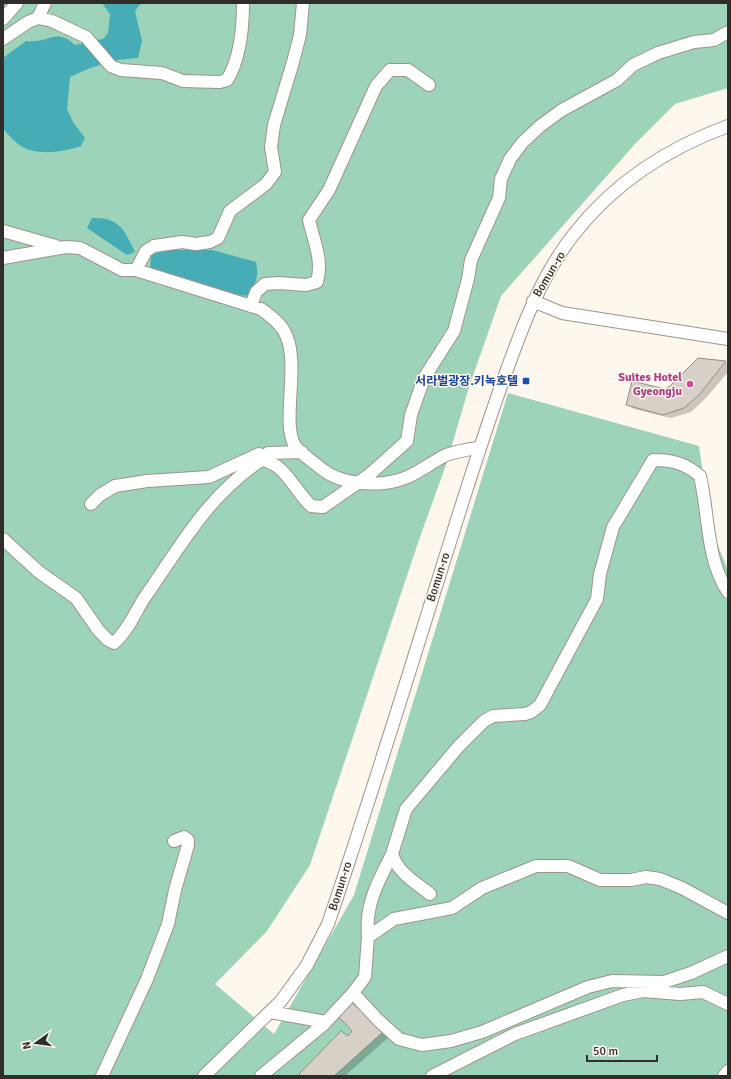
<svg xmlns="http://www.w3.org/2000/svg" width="731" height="1079" viewBox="0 0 731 1079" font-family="Signika,'Noto Sans KR',sans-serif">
<rect width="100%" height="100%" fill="#fef7ee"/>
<path fill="#9dd3b9" d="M3 3H728V88L675 104 635 144 501 296 469 387 447 462 420 537 310 865 267 931 215 984 274 1034 354 895 508 393 699 446 711 529 728 570V1076H3Z"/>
<path fill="#46acb5" d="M102 3H141L135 11 142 41 138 58C111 59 94 66 70 77L67 109 73 122 85 138 81 146C64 152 34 157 18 144 13 140 8 134 3 129V58L26 41C49 44 56 27 75 45L103 39 108 33 110 14Z
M92 218C119 217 124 229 135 252L127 255 87 228Z
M166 250H212L256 262C259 276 256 285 247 296L229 293 185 278 150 270 151 255Z"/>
<path fill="#0003" d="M699 359 726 362 728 364V372L706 398 691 412 671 418 634 409 627 405 670 387Z
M349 1001 356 1005 390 1036 345 1076H302L341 1032 349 1036 353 1030Z"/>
<path fill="#d6d0c7" stroke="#948e86" d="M698 358 726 361 699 395 684 408 663 415 626 405 632 381 665 389 670 386Z
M349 1000 384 1031 334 1076H301L299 1074 341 1031 348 1036 352 1031 336 1014Z"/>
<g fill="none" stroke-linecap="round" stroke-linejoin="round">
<g stroke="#9c958d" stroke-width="14">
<path id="minor" d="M38 18 45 3
M3 19 17 3
M3 39 28 22 38 18 52 21 86 37 111 66 121 70 162 73 183 81 220 82 227 80C240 59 243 28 243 3
M3 231 56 246
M3 258 66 247 80 248 122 270H136L261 309C269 315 282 324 286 335 300 366 281 423 295 446 300 453 311 460 318 466 336 482 360 485 384 483 411 480 422 468 444 456 455 451 469 450 480 447
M136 270 146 251 154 246 182 242 196 244 210 242 218 238 230 211 266 184 275 172 271 147 274 125 293 62 300 35 303 3
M533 301 562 313 728 339
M251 306 256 292 265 284 279 283 306 285 317 282C323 260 314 242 309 220L329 190 376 86 390 70H408L429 85
M302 452 268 453 261 460C284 462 295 491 311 506L323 507 369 475 407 441 411 415 424 378 454 331 468 279 471 260 499 198 501 179 510 159 522 143 540 126 562 110 617 80 633 65 658 53 694 42 714 40 728 32
M91 504 100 495 115 486 147 481 209 477 259 454
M3 539 39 572 76 598 99 631 108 640 114 643C128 631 135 612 145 597 182 544 206 498 261 460
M392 854 406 809 458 747 484 721 493 716 525 714 531 712 540 705 597 599 600 574 613 527 653 460C672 460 685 463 700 476 709 514 706 559 728 592
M368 937C365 903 378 883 392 854 398 873 415 882 430 894
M353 993 378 1020 399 1039 422 1045 451 1041 482 1032 588 987 612 981 664 982 691 973 728 956
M270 1012 326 1022
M102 1076 147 979 168 924 175 890 188 845V840L184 837 174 841
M204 1076 281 1001 307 965 328 924C375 786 417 646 461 507 475 463 489 419 505 375 523 325 541 276 574 234 614 183 668 148 728 126
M261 1076 324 1024 353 993 365 977 368 937 394 919 452 908 482 888 536 866H568L600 880H631L646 877 660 879 682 888 728 913
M432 1076 515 1034 623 995 643 991 680 994 703 992 728 1004
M724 1076 728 1071"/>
</g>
<use href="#minor" stroke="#fff" stroke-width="12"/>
</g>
<rect fill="#1a4fb4" stroke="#fef7ee" stroke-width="1.5" x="522" y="377" width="8" height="8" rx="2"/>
<circle fill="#d1479c" stroke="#fef7ee" stroke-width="1.5" cx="690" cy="384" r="4"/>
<g text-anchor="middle" stroke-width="3" stroke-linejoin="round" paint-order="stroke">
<g font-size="12" fill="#302e2a" stroke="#fef7ee">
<text transform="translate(549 274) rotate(-59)" y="4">Bomun-ro</text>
<text transform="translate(438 577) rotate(-72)" y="4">Bomun-ro</text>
<text transform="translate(340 886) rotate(-72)" y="4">Bomun-ro</text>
</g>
<g font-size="12" font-weight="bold" fill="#b23c85" stroke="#fef7ee" text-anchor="end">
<text x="682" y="381">Suites Hotel<tspan x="682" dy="14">Gyeongju</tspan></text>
</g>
<g font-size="12" font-weight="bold" fill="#164399" stroke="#fef7ee" text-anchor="end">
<text x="518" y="385">서라벌광장.키녹호텔</text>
</g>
</g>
<rect width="731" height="1079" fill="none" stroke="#302e2a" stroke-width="8"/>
<g transform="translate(36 1043) rotate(256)" stroke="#fef7ee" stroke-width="3" paint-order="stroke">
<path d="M0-3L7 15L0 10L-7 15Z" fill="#302e2a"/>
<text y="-6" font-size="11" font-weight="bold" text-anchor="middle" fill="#302e2a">N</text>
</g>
<path d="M587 1055v6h70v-6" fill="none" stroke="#302e2a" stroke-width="2"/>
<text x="593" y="1055" font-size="12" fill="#302e2a" stroke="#fef7ee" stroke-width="3" paint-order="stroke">50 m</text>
</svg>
